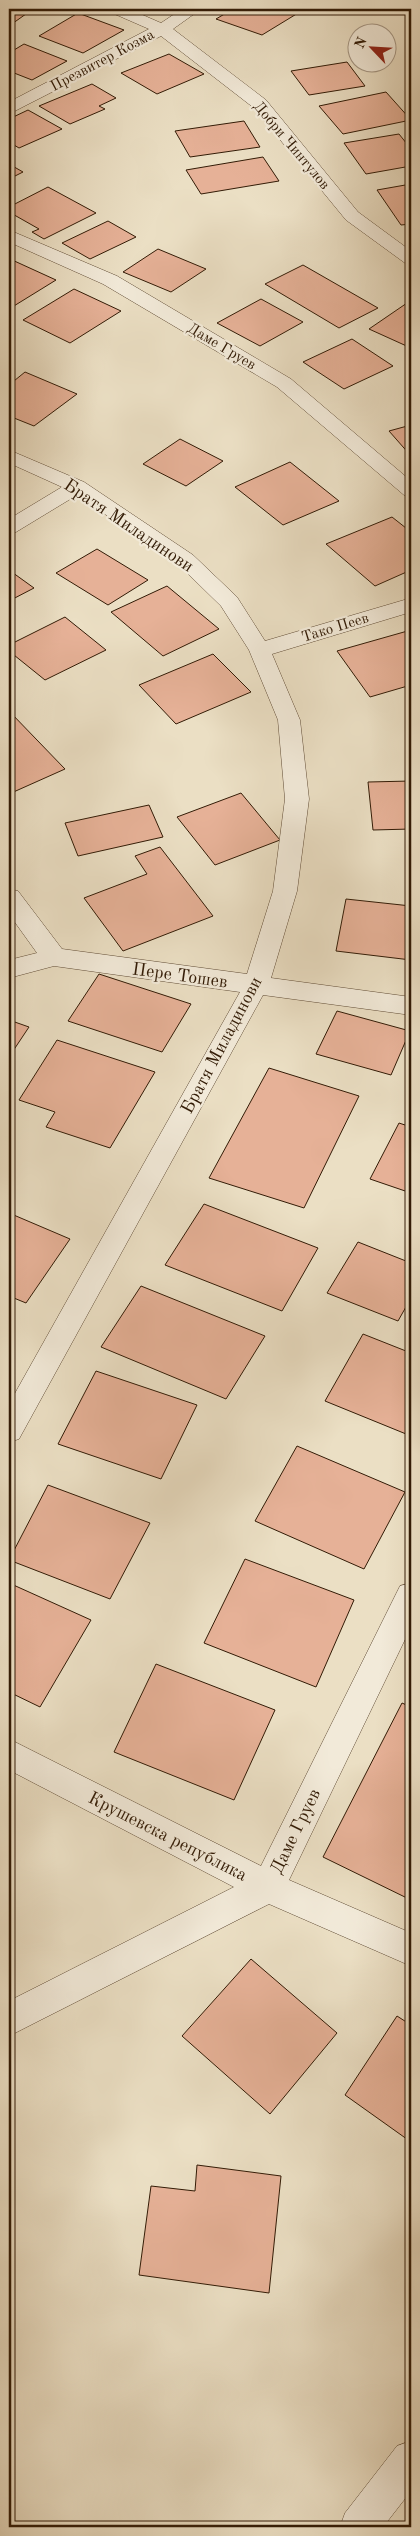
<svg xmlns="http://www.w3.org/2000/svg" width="420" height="2536" viewBox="0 0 420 2536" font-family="'Old Standard TT',serif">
<rect width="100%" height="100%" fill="#ebdfc4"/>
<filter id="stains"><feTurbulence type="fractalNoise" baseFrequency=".004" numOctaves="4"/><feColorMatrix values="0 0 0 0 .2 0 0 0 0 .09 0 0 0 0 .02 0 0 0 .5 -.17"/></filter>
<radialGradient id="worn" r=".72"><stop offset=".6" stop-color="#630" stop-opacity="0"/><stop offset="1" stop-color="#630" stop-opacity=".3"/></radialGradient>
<path fill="#e6b197" stroke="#321b06" d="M9 9H33L9 26Z
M233 9H299L303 10 262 35 216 19Z
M78 13 124 30 83 53 39 36Z
M24 44 67 61 32 80 9 71V53Z
M169 54 204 74 157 94 121 73Z
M347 62 365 86 309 95 291 71Z
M92 84 116 98 99 106 105 109 70 124 39 106Z
M386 92 411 120 343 134 319 106Z
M28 110 62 129 19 148 9 142V119Z
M244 121 260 147 190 157 175 131Z
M399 134 411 149V166L366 174 344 143Z
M263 157 279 181 201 194 186 170Z
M9 164 23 172 9 179Z
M411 184V224L401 225 377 190Z
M48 187 96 213 44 239 32 232 39 229 9 212V207Z
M108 221 136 237 90 259 62 243Z
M158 249 206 269 171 292 123 272Z
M10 259 56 280 9 309Z
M303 265 378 308 339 328 265 284Z
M74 289 121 311 70 343 23 320Z
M261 299 303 322 260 346 217 323Z
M407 303 411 305V348L369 329Z
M352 339 393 366 344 389 303 362Z
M25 372 77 394 34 426 9 416V385Z
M411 425V456L389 431Z
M180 439 223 461 186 486 143 464Z
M290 462 339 501 283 525 235 487Z
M392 517 411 532V570L375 586 326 544Z
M97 549 148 580 108 605 56 573Z
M9 570 34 588 9 601Z
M167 586 219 629 163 656 111 612Z
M65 617 106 650 45 680 9 651V645Z
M411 630V685L370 697 337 651Z
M213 654 251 692 176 724 139 685Z
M9 711 65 769 9 794Z
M411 781V829L373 830 368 782Z
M241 793 280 840 215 865 177 817Z
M149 805 163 837 78 856 65 823Z
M160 847 213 916 123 951 84 898 147 874 135 856Z
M346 899 411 906V960L336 951Z
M99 974 191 1004 162 1052 68 1021Z
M337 1011 410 1031 391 1075 316 1054Z
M9 1020 29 1027 9 1057Z
M57 1040 155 1072 110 1148 46 1127 55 1112 19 1100Z
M269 1068 359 1096 304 1208 209 1178Z
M399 1123 411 1127V1193L370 1179Z
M204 1204 318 1248 282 1311 165 1265Z
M9 1213 70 1239 26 1303 9 1296Z
M358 1242 411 1263V1298L398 1321 327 1293Z
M141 1286 265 1336 226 1399 101 1347Z
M363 1334 411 1353V1436L325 1401Z
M96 1371 197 1405 161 1479 58 1444Z
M297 1446 405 1492 364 1569 255 1521Z
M48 1485 150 1523 110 1599 9 1560Z
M245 1559 354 1600 316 1687 204 1643Z
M9 1583 91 1620 40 1707 9 1692Z
M156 1664 275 1710 234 1800 114 1752Z
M402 1703 411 1707V1900L323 1857Z
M251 1959 337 2033 270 2114 182 2036Z
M397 2016 411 2025V2142L345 2095Z
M197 2165 281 2176 269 2293 139 2275 151 2186 195 2191Z"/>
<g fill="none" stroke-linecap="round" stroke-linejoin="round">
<g stroke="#604c36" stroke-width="1">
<path id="street" d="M108 9H129L161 23 182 9H201L173 29 266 100 358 212 411 251V264L405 263 346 220 254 108 161 36 9 114V102L149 29 110 12Z
M9 230 117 276 291 379 411 481V497L404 495 277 387 103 284 9 242Z
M9 450 84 482 193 555 237 597 265 641 411 598V612L272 654 300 720 309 799 297 891 271 978 411 997V1015L263 995 19 1439 9 1442V1404L240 992 54 966 9 978V960L37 953 9 914V889L18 891 62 949 247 974 273 891 285 799 278 720 249 650 221 606 179 565 77 495 16 532 9 534V519L62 487 9 463Z
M411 1583V1627L289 1880 411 1933V1966L269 1904 9 2036V2001L234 1887 9 1770V1739L261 1866 400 1586Z
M411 2441V2491L383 2527H340L345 2513 397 2446Z"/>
</g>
<use href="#street" fill="#f2ead9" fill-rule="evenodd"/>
</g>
<g text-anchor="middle" stroke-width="4.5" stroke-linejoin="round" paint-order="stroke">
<g font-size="15" fill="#321b06" stroke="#f2ead9">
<text transform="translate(102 60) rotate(-28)" y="5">Презвитер Козма</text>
<text transform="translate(292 145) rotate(50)" y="5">Добри Чинтулов</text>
<text transform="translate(222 346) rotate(31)" y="5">Даме Груев</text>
<text transform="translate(335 627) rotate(-17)" y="5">Тако Пеев</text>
</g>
<g font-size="18" fill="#321b06" stroke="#f2ead9">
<text transform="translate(129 525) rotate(34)" y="6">Братя Миладинови</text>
<text transform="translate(180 975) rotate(8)" y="6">Пере Тошев</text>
<text transform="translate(221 1045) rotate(-62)" y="6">Братя Миладинови</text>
<text transform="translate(295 1831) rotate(-64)" y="6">Даме Груев</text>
<text transform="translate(168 1836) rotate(27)" y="6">Крушевска република</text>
</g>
</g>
<rect width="420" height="2536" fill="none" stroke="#ebdfc4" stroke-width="30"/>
<rect x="10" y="10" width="400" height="2516" fill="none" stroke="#321b06" stroke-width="2.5"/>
<rect x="15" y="15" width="390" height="2506" fill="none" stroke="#321b06"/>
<g transform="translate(372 48) rotate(295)"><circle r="24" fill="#f2ead9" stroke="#a59785"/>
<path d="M0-4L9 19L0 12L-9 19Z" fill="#8f2418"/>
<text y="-8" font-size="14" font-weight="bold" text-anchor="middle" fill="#321b06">N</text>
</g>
<rect width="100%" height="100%" filter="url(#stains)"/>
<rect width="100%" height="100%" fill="url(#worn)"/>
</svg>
